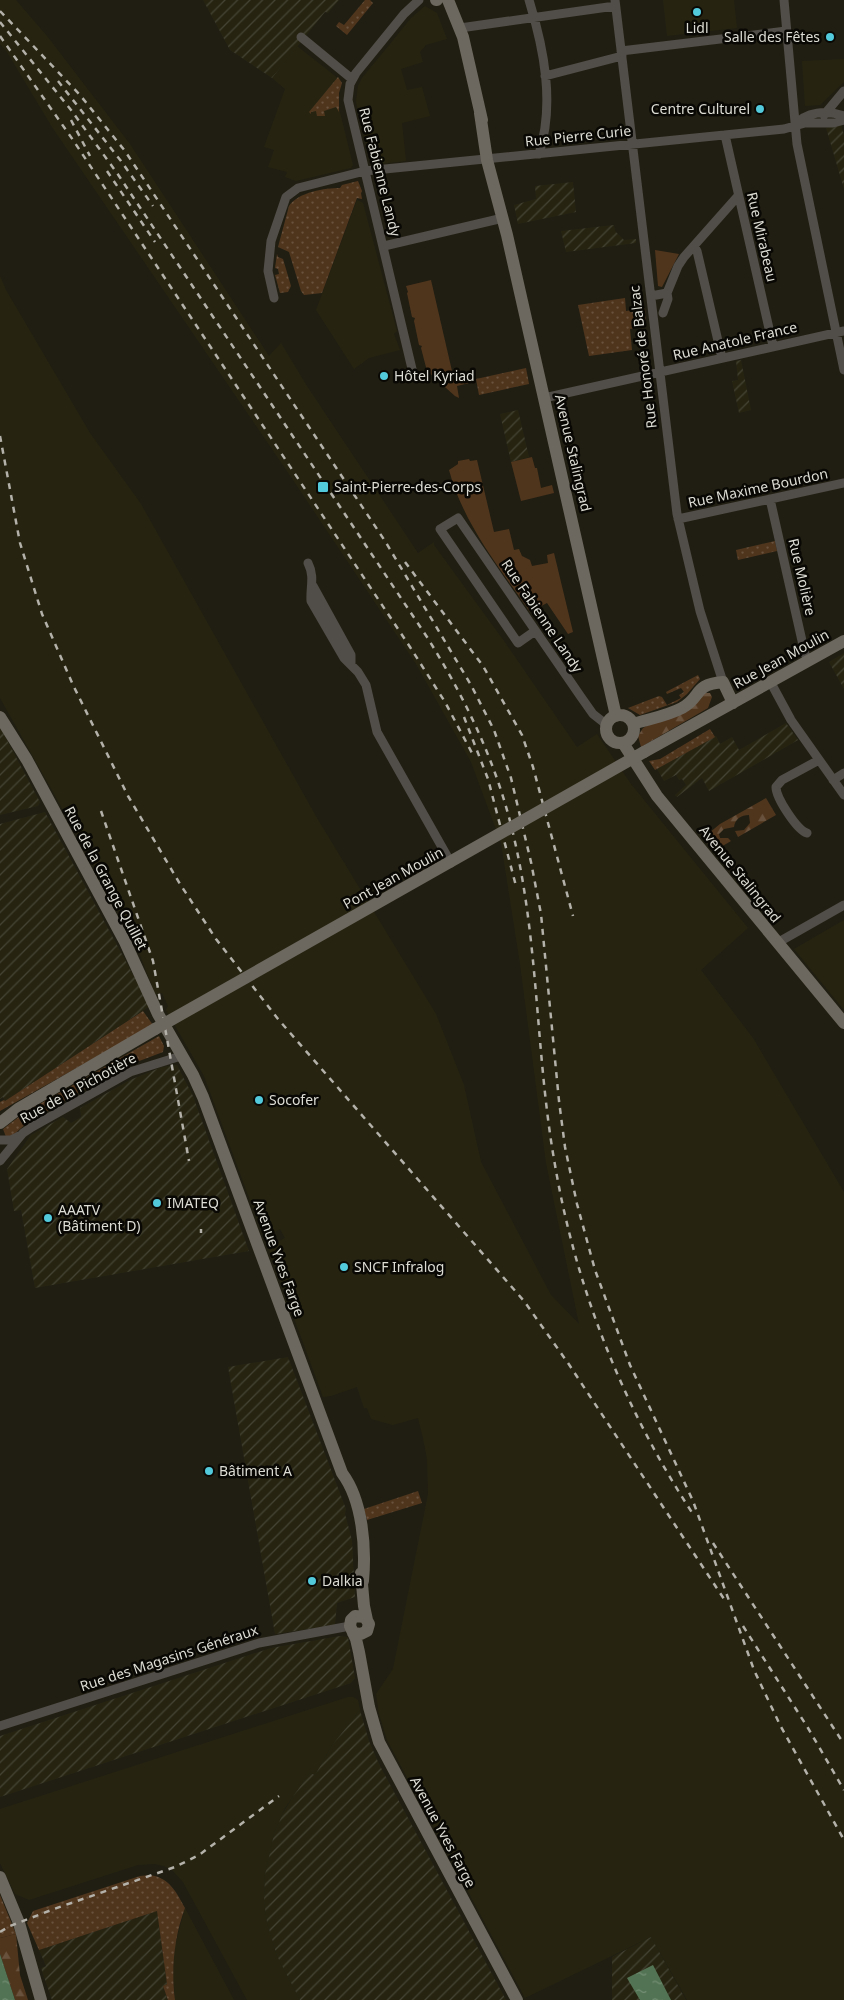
<svg xmlns="http://www.w3.org/2000/svg" width="844" height="2000" viewBox="0 0 844 2000" font-family="'Noto Sans',sans-serif">
<defs>
<pattern id="industrial-furrows" width="10" height="10" patternUnits="userSpaceOnUse" patternTransform="scale(1.25)"><rect width="10" height="10" fill="#262411"/><path d="M-1 1l2-2M0 10L10 0M9 11l2-2" fill="none" stroke="#454333"/></pattern>
<pattern id="grass-dots" width="8" height="8" patternUnits="userSpaceOnUse" patternTransform="scale(1.25)"><rect width="8" height="8" fill="#50351d"/><path d="M2 2h.1M6 6h.1" fill="none" stroke="#69523d" stroke-width="1.8" stroke-linecap="round"/></pattern>
<pattern id="forest-firs" width="22" height="20" patternUnits="userSpaceOnUse" patternTransform="scale(1.25)"><rect width="22" height="20" fill="#50351d"/><path d="M5 1l3.5 6h-7zM16 11l3.5 6h-7z" fill="#69523d"/></pattern>
<pattern id="water-ripples" width="26" height="14" patternUnits="userSpaceOnUse" patternTransform="scale(1.25)"><rect width="26" height="14" fill="#537454"/><path d="M2 4q2-2 4 0t4 0M15 11q2-2 4 0t4 0" fill="none" stroke="#738e74"/></pattern>
</defs>
<rect width="100%" height="100%" fill="#201e12"/>
<path fill="#262411" d="M0 0H16L47 36 130 144 269 356 281 343 305 383 418 553 434 542V545L504 641 577 747 597 734 631 784 748 928 701 970 753 1038 844 1192V2000H687L651 1937 525 1998 387 1740 379 1714 376 1694 393 1669 428 1494 427 1459 423 1438 418 1418 393 1425 371 1419 367 1408H364L357 1387 331 1396 323 1397 268 1247 285 1238 280 1229 264 1238 204 1076 166 1010 168 1006 162 993 155 994 133 937 89 857 96 847 76 833 0 698V276L6 290 90 433 141 504 317 818 436 1014 464 1085 481 1162 551 1295 579 1324 546 1163 520 964 501 843 471 762 416 664 291 477 52 127 7 52 0 44Z
M663 0H734L737 28 667 36Z
M425 6 437 13 447 39 426 45 420 52 423 62 401 69 407 90 422 87 430 116 402 123 406 161 371 165 356 102 358 86 362 78 390 44 411 18Z
M297 46 339 79 338 104 353 165 351 168 296 181 285 177 287 172 268 167 274 150 264 147 285 89 272 78Z
M844 59V82L820 105 805 106 802 61Z
M357 200 363 203 397 331 394 334 400 350 369 358 354 369 316 310Z
M844 920V1010L794 949Z
M348 1697H353L358 1700 360 1710 333 1744 315 1775 310 1773 285 1808 274 1834 265 1875 264 1902 267 1922 277 1956 300 2000H247L183 1882 172 1870 164 1866 155 1864 138 1865 29 1900 15 1894 0 1863V1809Z
M185 1908 234 2000H175L173 1975 175 1945Z"/>
<path fill="url(#industrial-furrows)" d="M203 0H339L328 13 325 12 272 78 230 50Z
M841 125 844 135V189L826 128Z
M573 182 576 212 518 224 514 205 536 199 535 186Z
M614 225 615 231 624 240 636 239V243L566 252 561 231Z
M741 360 751 410 739 413 732 381 738 380 736 361Z
M518 410 529 457 511 462 500 414Z
M844 653V689L829 662Z
M786 723 798 740 709 791 702 778 677 797 675 795 686 785 682 779 679 780 676 775 664 781 657 769 716 736 720 744 732 737 739 750Z
M0 727 40 802 38 806 0 815Z
M45 812 150 1006 5 1101 3 1097 0 1099V824Z
M177 1065 193 1096 249 1251 35 1288 21 1210 14 1211 7 1169 31 1135 63 1117 71 1123 81 1117 80 1108 130 1080 162 1067Z
M288 1357 346 1509 345 1514 352 1540 355 1597 337 1603 335 1625 275 1634 228 1367Z
M340 1636 348 1637 355 1678 351 1683 0 1797V1736L271 1648Z
M360 1710 369 1741 379 1764 506 2000H300L277 1956 267 1922 264 1902 265 1875 274 1834 283 1813 294 1795 310 1773 315 1775 333 1744Z
M157 1911 167 1984 163 1986 168 2000H52L41 1968 46 1966 39 1950Z
M651 1937 686 2000H612V1957Z"/>
<path fill="url(#grass-dots)" d="M365 0H370L373 3 347 35 336 26 339 22 344 25Z
M338 77 342 83 339 93V112L336 107 324 111 325 116H317L316 111 311 112V114L309 112Z
M358 181 362 191 361 193 362 199 357 198 322 293 304 295 301 291 289 252 278 247 289 206C298 192 326 188 340 188L342 185Z
M277 254 278 257 283 259 291 286 288 292 280 293 275 275 279 274 278 269 275 268Z
M625 298 626 311 645 308 646 326 630 329 632 350 589 356 578 305Z
M526 368 529 384 479 395 476 379Z
M775 541 777 551 738 560 736 550Z
M698 675 700 679 687 694 677 702 640 715 628 708 659 696 662 697 667 705 681 698 679 695 684 692 681 688 667 694 666 692Z
M710 729 715 737 655 770 649 761 660 759Z
M143 1011 153 1025 0 1111V1102L4 1100 5 1101Z
M159 1036 164 1046 163 1052 126 1066 92 1084 27 1123 12 1136 6 1137 3 1129 24 1113Z
M418 1491 422 1503 367 1520 364 1509Z
M150 1875C170 1878 176 1892 185 1908 174 1937 171 1970 175 2000H168L163 1986 167 1984 157 1911 39 1950 27 1923 33 1911 140 1876Z
M0 1895 16 1934 0 1938Z"/>
<path fill="url(#forest-firs)" d="M705 693H710L712 697 708 708 641 747 638 736 643 728Z
M766 798 776 815 738 837 735 831 744 830 750 823 749 815C741 815 735 819 734 827L724 829 719 834 720 838H728L731 841 714 851 703 838 720 824Z
M16 1934 20 1975 28 2000H15L0 1954V1938Z"/>
<path fill="#50351d" d="M655 250 679 254 662 287 658 286Z
M431 280 455 384 471 380 469 383 457 386 459 398 455 396 427 371 421 348 422 346 419 345 414 321 415 318 412 317 407 293 408 292 406 286Z
M532 457 535 468H537L541 488 552 485 554 493 521 501 511 462Z
M469 459 470 461 477 460 494 532 509 529 514 550 519 549 522 556 530 560 532 566 548 563 547 555 554 553 573 632 568 634 547 603 530 612C499 567 463 523 449 470L458 464V461Z"/>
<path fill="url(#water-ripples)" d="M0 1954 15 2000H0Z
M653 1965 671 2000H640L627 1978Z"/>
<g fill="none" stroke-linecap="round" stroke-linejoin="round">
<path stroke="#514d48" stroke-width="9" d="M529 0C544 49 555 104 539 154
M615 0 677 514 700 611 723 682
M784 0 797 144 844 370
M460 28 615 6
M301 37 352 79
M621 51 786 31
M545 76 622 56
M824 115 844 91
M794 126C806 111 827 110 844 116
M725 135 773 346
M384 246 503 218
M694 246 697 251 722 358
M651 296 667 293 678 266 684 257 738 196
M274 298 268 271 271 241 286 197 298 188 365 171 784 129 805 123H833L844 120
M663 313 668 299 667 293
M413 373 348 100 350 84 356 73 404 14 419 0
M544 398 844 331
M770 499 805 654 809 661
M678 519 844 483
M308 563C315 577 310 587 311 601L344 658 358 672 366 685 377 732 451 863
M313 586 351 655V664
M535 631 518 643 440 529 458 518 581 697 593 714 607 725
M771 683 791 720 844 795
M833 780 844 773
M807 833C797 830 776 798 776 787L782 780 819 760
M777 943 844 905
M0 1140H11L19 1136
M0 1161 23 1133 32 1127 130 1072 181 1056
M0 1726 259 1643 350 1626"/>
<path stroke="#6d685f" stroke-width="12" d="M436 0H437
M448 0 463 37 482 120
M480 113 487 160 507 235 616 716
M606 729a14 14 0 1 1 28 0a14 14 0 1 1-28 0Z
M0 717 27 760 125 942 158 1014 193 1075 203 1097 342 1473C363 1501 366 1548 363 1581
M633 724C649 719 667 716 682 708 703 696 692 685 723 682L733 703
M623 743 657 796 844 1023
M644 752 844 641
M0 1123 18 1109 155 1029
M361 1573 364 1606 367 1620
M353 1633 361 1634 367 1631 369 1624 365 1617 355 1616 351 1620 350 1626 356 1639 359 1652 369 1707 379 1742 517 2000
M0 1877 19 1923 41 2000"/>
<path stroke="#b3b1a9" stroke-width="2.5" stroke-dasharray="6 6" stroke-linecap="butt" d="M0 11 80 95 125 151 385 541 471 685 494 730 511 778 531 862 541 914 559 1101 565 1147 577 1204 595 1270 630 1365 693 1501 754 1670 780 1725 844 1840
M0 22 71 110 117 173 427 637C467 701 499 768 515 842 539 948 536 1059 555 1165 576 1289 624 1409 693 1514
M0 36 73 140 410 647 445 702 472 753
M58 81 121 161 153 206
M71 120 90 156
M107 171 155 242
M0 436 20 543 42 614 73 685 128 796 180 884 216 939 278 1019 524 1301 568 1363 724 1599
M405 562 483 666 522 735 533 767 573 916
M464 717 488 779 516 886
M101 811 153 961 189 1161
M201 1229V1233
M713 1543 844 1744
M743 1626 808 1728 844 1790
M0 1932 10 1926 54 1909 175 1867 199 1855 279 1796"/>
<path stroke="#6d685f" stroke-width="12" d="M155 1029 644 752"/>
</g>
<g fill="#53cadc" stroke="#090804" stroke-width="2">
<circle cx="697" cy="12" r="5"/>
<circle cx="830" cy="37" r="5"/>
<circle cx="760" cy="109" r="5"/>
<circle cx="384" cy="376" r="5"/>
<rect x="317" y="481" width="12" height="12" rx="2.5"/>
<circle cx="259" cy="1100" r="5"/>
<circle cx="157" cy="1203" r="5"/>
<circle cx="48" cy="1218" r="5"/>
<circle cx="344" cy="1267" r="5"/>
<circle cx="209" cy="1471" r="5"/>
<circle cx="312" cy="1581" r="5"/>
</g>
<g text-anchor="middle" stroke-width="5" stroke-linejoin="round" paint-order="stroke">
<g font-size="14" fill="#dddcd4" stroke="#090804" text-anchor="start">
<text x="697" y="33" text-anchor="middle">Lidl</text>
<text x="820" y="42" text-anchor="end">Salle des Fêtes</text>
<text x="750" y="114" text-anchor="end">Centre Culturel</text>
<text x="394" y="381">Hôtel Kyriad</text>
<text x="334" y="492">Saint-Pierre-des-Corps</text>
<text x="269" y="1105">Socofer</text>
<text x="167" y="1208">IMATEQ</text>
<text x="58" y="1215">AAATV<tspan x="58" dy="16">(Bâtiment D)</tspan></text>
<text x="354" y="1272">SNCF Infralog</text>
<text x="219" y="1476">Bâtiment A</text>
<text x="322" y="1586">Dalkia</text>
</g>
<g font-size="14" fill="#dddcd4" stroke="#090804">
<text transform="translate(578 136) rotate(-6)" y="5">Rue Pierre Curie</text>
<text transform="translate(380 172) rotate(76)" y="5">Rue Fabienne Landy</text>
<text transform="translate(762 237) rotate(77)" y="5">Rue Mirabeau</text>
<text transform="translate(735 341) rotate(-13)" y="5">Rue Anatole France</text>
<text transform="translate(643 357) rotate(-97)" y="5">Rue Honoré de Balzac</text>
<text transform="translate(573 453) rotate(77)" y="5">Avenue Stalingrad</text>
<text transform="translate(758 488) rotate(-12)" y="5">Rue Maxime Bourdon</text>
<text transform="translate(802 577) rotate(77)" y="5">Rue Molière</text>
<text transform="translate(542 616) rotate(56)" y="5">Rue Fabienne Landy</text>
<text transform="translate(781 659) rotate(-29)" y="5">Rue Jean Moulin</text>
<text transform="translate(740 874) rotate(51)" y="5">Avenue Stalingrad</text>
<text transform="translate(106 878) rotate(62)" y="5">Rue de la Grange Quillet</text>
<text transform="translate(393 878) rotate(-29)" y="5">Pont Jean Moulin</text>
<text transform="translate(78 1088) rotate(-29)" y="5">Rue de la Pichotière</text>
<text transform="translate(279 1258) rotate(70)" y="5">Avenue Yves Farge</text>
<text transform="translate(169 1658) rotate(-18)" y="5">Rue des Magasins Généraux</text>
<text transform="translate(443 1832) rotate(62)" y="5">Avenue Yves Farge</text>
</g>
</g>
</svg>
